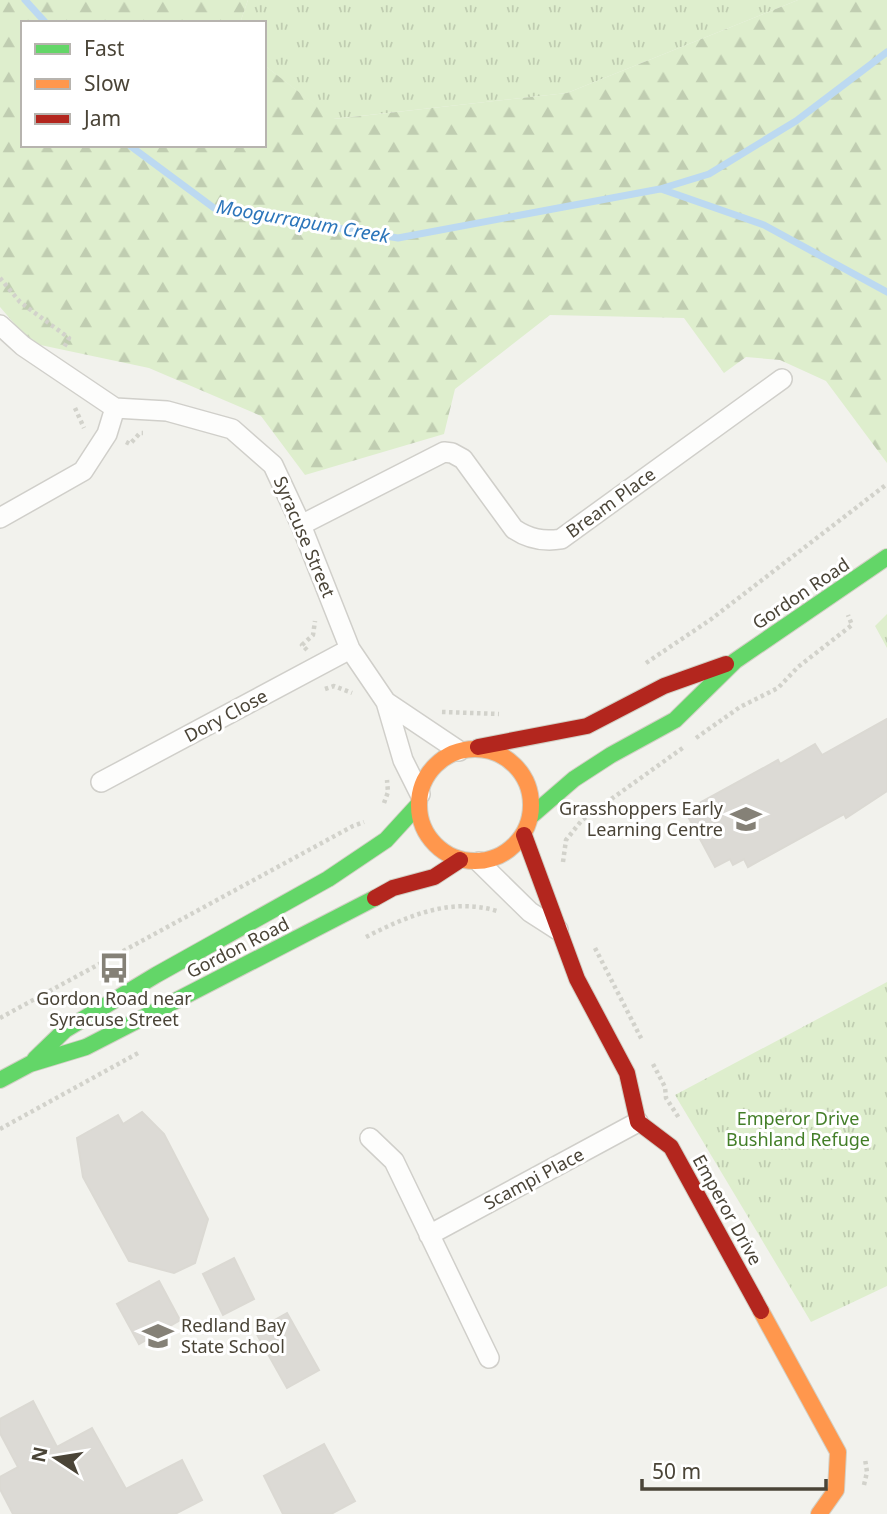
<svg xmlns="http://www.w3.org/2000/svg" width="887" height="1514" viewBox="0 0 887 1514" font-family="'Noto Sans',sans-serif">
<defs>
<pattern id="grass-tufts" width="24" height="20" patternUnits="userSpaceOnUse" patternTransform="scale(1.75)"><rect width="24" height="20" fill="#deeecd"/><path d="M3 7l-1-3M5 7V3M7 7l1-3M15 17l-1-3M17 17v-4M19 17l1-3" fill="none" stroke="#c0cdb1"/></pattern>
<pattern id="forest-firs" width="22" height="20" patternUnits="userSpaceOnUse" patternTransform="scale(1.75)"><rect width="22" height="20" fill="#deeecd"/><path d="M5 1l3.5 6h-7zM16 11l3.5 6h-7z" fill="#c0cdb1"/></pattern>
</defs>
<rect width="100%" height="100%" fill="#f2f2ed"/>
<path fill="url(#grass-tufts)" d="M248 0H798L567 93 333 119 264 65V23H240Z
M887 614V648L875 626Z
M887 982V1286L811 1322 675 1095Z"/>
<path fill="url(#forest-firs)" d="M0 0H248L240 23H23V145H264V65L334 119 567 93 798 0H887V463L826 381 780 360 746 357 724 373 684 318 550 315 455 389 444 434 305 475 261 416 149 368 31 343 0 307Z"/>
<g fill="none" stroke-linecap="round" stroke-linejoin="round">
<path stroke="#bcd9f1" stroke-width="7" d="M25 0 46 23
M129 145 214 208 398 238 660 189 709 174 796 121 887 52
M661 189 764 225 887 292"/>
</g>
<path fill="#dcdad5" stroke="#dbd9d3" stroke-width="2" d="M887 719V791L846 818 844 814 748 867 744 859 733 865 730 859 715 867 685 811 778 760 780 764 815 744 822 755Z
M142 1112 164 1134 208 1219 195 1263 174 1273 129 1261 83 1177 77 1138 118 1115 123 1124Z
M234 1258 254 1299 223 1315 203 1274Z
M159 1281 180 1320 139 1344 117 1304Z
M287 1313 319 1370 287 1388 255 1331Z
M33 1401 57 1447 92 1428 126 1489 182 1460 202 1500 175 1514H13L0 1489V1477L18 1467 0 1433V1419Z
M324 1444 355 1501 331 1514H283L264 1476Z"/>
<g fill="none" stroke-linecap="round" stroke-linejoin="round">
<g stroke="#d0cfca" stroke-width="22">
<path id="street" d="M0 325 23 346 115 408 167 411 232 429 273 465 301 525 350 649 386 702 459 751
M0 518 83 471 107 434 115 408
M301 525 444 452 452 453 463 459 514 529C529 539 543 542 561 539L782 379
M386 702 403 760 420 794
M101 782 350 649
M479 862 530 912 558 930
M370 1138 394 1161 489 1358
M429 1235 638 1122"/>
</g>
<g stroke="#d2cfc4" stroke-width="18">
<path id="fast" d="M530 817 574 779 611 755 675 720 735 661 887 557
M35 1059 65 1030 156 975 328 879 386 840 418 805
M0 1080 30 1064 86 1047 375 898"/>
</g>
<g stroke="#d2cfc4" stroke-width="18">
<path id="slow" d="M419 805a56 56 0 1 1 112 0a56 56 0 1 1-112 0Z
M761 1311 838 1452 836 1490 819 1514"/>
</g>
<g stroke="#d2cfc4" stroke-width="18">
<path id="jam" d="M478 747 587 726 664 686 726 664
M524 835 577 979 627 1073 638 1122 671 1147 761 1311
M375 898 393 888 434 877 460 860"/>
</g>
<path stroke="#d2d2cb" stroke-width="4.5" stroke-dasharray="3.5 3.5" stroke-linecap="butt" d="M0 278 20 302 69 338 63 349
M75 408 84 428
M126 442 130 444 140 433H143
M307 650 302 645 313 635 315 621
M646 663 710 620 887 484
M325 689 334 686 352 693
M442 712 499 714
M696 738 740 707 778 688 798 667 852 625 848 615
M384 803 388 792 387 780
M563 862 566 840 582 820 684 747
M366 937C407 916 451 897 497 911
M595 948 642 1040
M0 1018 353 826 364 822
M653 1064 665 1087 666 1098 679 1118
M0 1129 140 1052
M864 1485 867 1472 865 1459"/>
<use href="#street" stroke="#fdfdfc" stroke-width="19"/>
<use href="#fast" stroke="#63d668" stroke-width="16"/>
<use href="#slow" stroke="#ff974d" stroke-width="16"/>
<use href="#jam" stroke="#b3261e" stroke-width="16"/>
</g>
<defs>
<g id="school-bare" transform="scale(2.415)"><path d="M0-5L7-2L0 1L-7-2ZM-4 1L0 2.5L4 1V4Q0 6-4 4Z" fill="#858177" stroke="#fff" stroke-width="2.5" paint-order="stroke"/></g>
<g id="bus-bare" transform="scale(2.415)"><path d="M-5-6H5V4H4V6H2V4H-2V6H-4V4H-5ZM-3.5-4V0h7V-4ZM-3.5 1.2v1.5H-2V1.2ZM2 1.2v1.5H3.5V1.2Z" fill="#858177" stroke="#fff" stroke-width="2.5" paint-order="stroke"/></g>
</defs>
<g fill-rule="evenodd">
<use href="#school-bare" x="746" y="819"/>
<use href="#bus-bare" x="114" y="968"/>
<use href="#school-bare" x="158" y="1336"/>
</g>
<g text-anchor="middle" stroke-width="6" stroke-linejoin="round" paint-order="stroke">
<g font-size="18" fill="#4a4437" stroke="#fff">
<text transform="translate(611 503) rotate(-36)" y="6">Bream Place</text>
<text transform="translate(304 537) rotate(67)" y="6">Syracuse Street</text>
<text transform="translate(801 594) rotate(-34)" y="6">Gordon Road</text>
<text transform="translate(226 716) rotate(-28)" y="6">Dory Close</text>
<text transform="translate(238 948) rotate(-27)" y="6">Gordon Road</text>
<text transform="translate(534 1179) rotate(-28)" y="6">Scampi Place</text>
<text transform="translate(727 1210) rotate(61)" y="6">Emperor Drive</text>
</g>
<g font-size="18" fill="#4a4437" stroke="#fff" text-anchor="end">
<text x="723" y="815">Grasshoppers Early<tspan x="723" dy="21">Learning Centre</tspan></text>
<text x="114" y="1005" text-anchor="middle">Gordon Road near<tspan x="114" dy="21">Syracuse Street</tspan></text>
<text x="181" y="1332" text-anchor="start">Redland Bay<tspan x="181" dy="21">State School</tspan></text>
</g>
<g font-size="18" fill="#437e28" stroke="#fff">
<text x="798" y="1125">Emperor Drive<tspan x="798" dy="21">Bushland Refuge</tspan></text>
</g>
<g font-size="19" font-style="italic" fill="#2c75ba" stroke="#fff">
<text transform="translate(303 221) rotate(10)" y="7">Moogurrapum Creek</text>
</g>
</g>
<rect x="21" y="21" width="245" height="126" fill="#ffffff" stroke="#b7b4af" stroke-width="2"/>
<rect x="35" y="44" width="35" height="10" fill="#63d668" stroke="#b7b4af" stroke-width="2"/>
<text x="84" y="56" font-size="21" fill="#4a4437">Fast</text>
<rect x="35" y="79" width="35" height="10" fill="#ff974d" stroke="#b7b4af" stroke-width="2"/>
<text x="84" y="91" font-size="21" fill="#4a4437">Slow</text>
<rect x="35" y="114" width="35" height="10" fill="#b3261e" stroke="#b7b4af" stroke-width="2"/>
<text x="84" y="126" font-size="21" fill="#4a4437">Jam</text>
<g transform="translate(56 1458) rotate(282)" stroke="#ffffff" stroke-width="5" paint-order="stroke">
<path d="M0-5L12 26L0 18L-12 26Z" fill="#4a4437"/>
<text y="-10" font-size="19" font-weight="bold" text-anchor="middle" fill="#4a4437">N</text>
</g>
<path d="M642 1479v10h184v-10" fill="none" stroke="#4a4437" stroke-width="3.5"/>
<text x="652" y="1479" font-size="21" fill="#4a4437" stroke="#ffffff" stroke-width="5" paint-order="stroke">50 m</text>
</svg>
